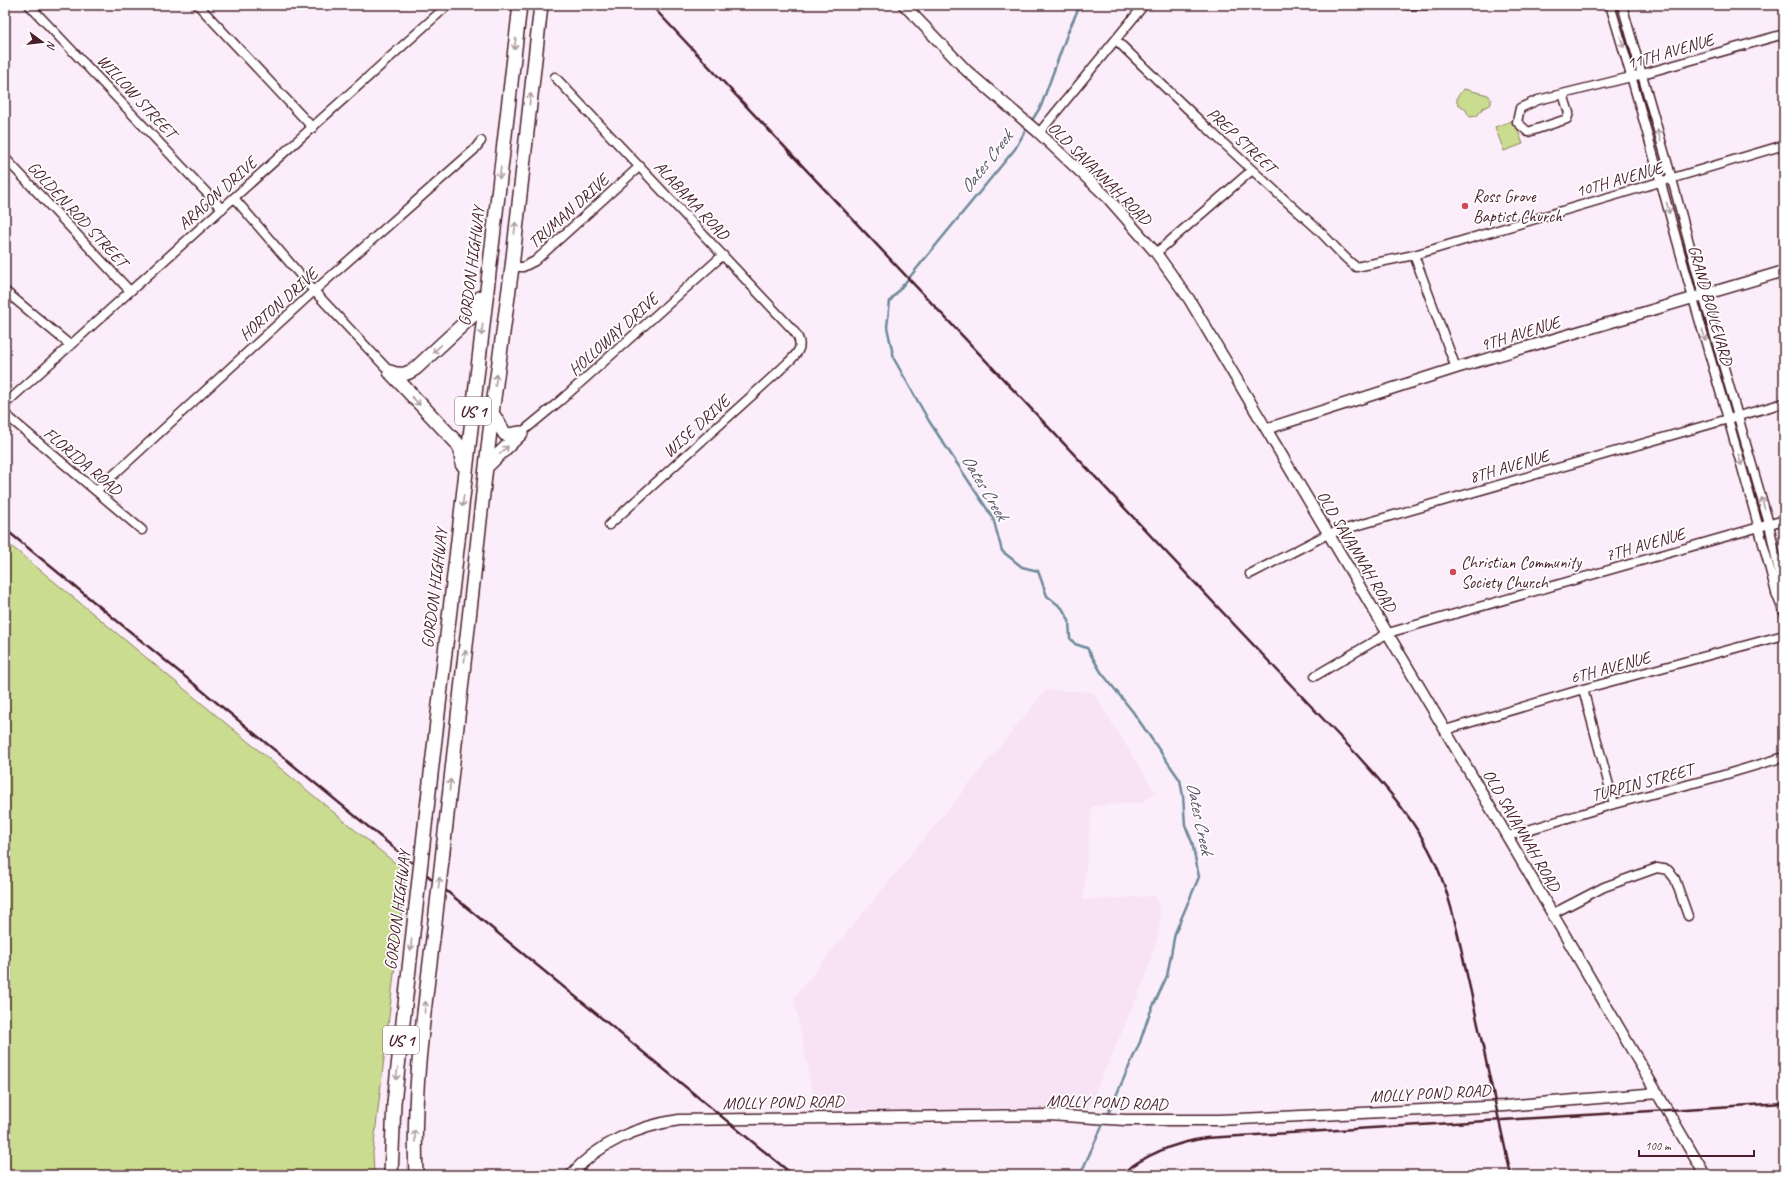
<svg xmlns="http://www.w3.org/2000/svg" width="1789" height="1180" viewBox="0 0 1789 1180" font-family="Caveat,sans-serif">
<rect width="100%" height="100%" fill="#fbeefa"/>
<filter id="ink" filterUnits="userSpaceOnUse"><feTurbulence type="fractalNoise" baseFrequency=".025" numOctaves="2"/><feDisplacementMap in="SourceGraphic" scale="8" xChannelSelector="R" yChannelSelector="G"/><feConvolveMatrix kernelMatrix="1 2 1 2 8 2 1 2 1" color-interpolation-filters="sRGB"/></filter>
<g filter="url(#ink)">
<path fill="#f8e2f6" d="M1046 690 1093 692 1155 792 1142 803 1092 806 1083 900 1154 896 1160 908 1159 932 1144 981 1088 1109 1013 1108 816 1110 794 997Z"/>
<path fill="#cadc90" stroke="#8a7e5e" d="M1464 89 1488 95 1491 99V104L1483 108 1477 116 1470 117 1465 109 1457 103V97Z
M1514 120 1523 144 1504 151 1495 127Z
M5 541 406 872 373 1152 374 1175H5Z"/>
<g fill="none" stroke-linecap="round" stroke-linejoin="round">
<path stroke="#6e899b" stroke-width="2.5" d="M1031 122 1041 106 1068 32 1080 5
M1028 126 1015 149 890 301 887 327 894 359 929 421 993 518 1002 551 1022 567 1038 571 1047 596 1062 608 1069 620 1070 638 1075 644 1087 648 1101 672 1133 712 1180 780 1183 796 1185 825 1192 842 1199 877 1175 933 1167 976 1149 1015 1140 1042 1107 1116
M1080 1175 1104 1122"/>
<g stroke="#4a1f2b" stroke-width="11">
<path id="minor" d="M29 5 222 209
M198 5 313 128
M1407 5H1435
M1610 5C1640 102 1665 200 1693 298 1721 396 1751 494 1776 593L1784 613
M1622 5 1672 179 1703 295 1769 524 1784 596
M1116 40C1181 103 1245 165 1313 225 1328 238 1340 255 1356 267L1414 255 1784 145
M555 77 793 330C809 349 793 357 779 371L609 525
M1563 94 1569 113 1567 119 1528 132 1517 122 1520 108 1538 100 1639 75 1784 34
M1039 133 1144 5
M5 158 130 291
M234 198 314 291 390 372
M1156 253 1251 171
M1414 255 1456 368
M512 267H523L535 261 640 166
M5 291 70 345
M5 404 448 5
M5 414 142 530
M521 433 561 400 723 255
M96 491 314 291 474 150 481 141
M1250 574 1328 534 1784 403
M1315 676 1388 633 1784 520
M1583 689 1614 804
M1445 730 1583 689 1784 635
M1508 836 1614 804 1717 777 1784 757
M1552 914 1604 887 1657 868 1668 870 1675 879 1688 916"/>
</g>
<g stroke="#4a1f2b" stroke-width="13">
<path id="tertiary" d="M904 5 967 71 1039 133 1107 197 1156 253 1189 299 1445 730 1705 1175
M1266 429 1456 368 1784 271
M571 1175C598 1143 639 1126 679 1120L1049 1115 1125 1120H1219L1504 1106 1658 1093"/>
</g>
<g stroke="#4a1f2b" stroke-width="16">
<path id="trunk" d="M390 372C401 376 406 375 416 368L471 317 481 297
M390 372 457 443 461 450 462 464
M492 413 505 434 509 435 521 433
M486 467 521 433
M426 817 520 5
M446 824 492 413 512 267 541 5
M391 1175 394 1103 416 906
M416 1175C412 1090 425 1006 435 922"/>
</g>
<use href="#minor" stroke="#fff" stroke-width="8"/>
<use href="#tertiary" stroke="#fff" stroke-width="10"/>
<use href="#trunk" stroke="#fff" stroke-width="13"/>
<path stroke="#4a1f2b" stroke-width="2.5" d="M651 5 1357 755C1387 788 1416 821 1435 862 1453 902 1460 946 1470 988 1484 1050 1497 1113 1511 1175
M5 529 793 1175
M1120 1175C1146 1154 1173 1143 1206 1138L1784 1103"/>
<g stroke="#4a1f2b" stroke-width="16" stroke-linecap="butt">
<path id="trunk-bridge" d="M416 906 426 817
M435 922 446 824"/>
</g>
<use href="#trunk-bridge" stroke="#fff" stroke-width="13"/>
</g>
<defs><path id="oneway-shaft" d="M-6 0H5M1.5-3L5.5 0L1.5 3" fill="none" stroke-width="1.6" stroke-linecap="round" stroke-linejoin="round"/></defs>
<g stroke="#ae9aa0">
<use href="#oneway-shaft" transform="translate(1622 42) rotate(73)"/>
<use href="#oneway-shaft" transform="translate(515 44) rotate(97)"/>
<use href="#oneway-shaft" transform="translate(530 99) rotate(-83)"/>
<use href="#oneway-shaft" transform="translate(1659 135) rotate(-106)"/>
<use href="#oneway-shaft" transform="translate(500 173) rotate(97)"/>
<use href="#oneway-shaft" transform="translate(1668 208) rotate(75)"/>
<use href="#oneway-shaft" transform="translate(515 228) rotate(-84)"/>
<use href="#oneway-shaft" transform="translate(482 330) rotate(97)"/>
<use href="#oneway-shaft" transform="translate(1704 335) rotate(73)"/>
<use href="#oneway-shaft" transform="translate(437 349) rotate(137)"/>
<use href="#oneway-shaft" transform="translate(496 380) rotate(-82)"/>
<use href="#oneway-shaft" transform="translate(416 401) rotate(46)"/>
<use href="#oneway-shaft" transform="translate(504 450) rotate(-44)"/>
<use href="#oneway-shaft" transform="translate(1740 460) rotate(74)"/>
<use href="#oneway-shaft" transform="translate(463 501) rotate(97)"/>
<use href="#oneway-shaft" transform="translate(1763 503) rotate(-106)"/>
<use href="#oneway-shaft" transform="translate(465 656) rotate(-84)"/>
<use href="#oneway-shaft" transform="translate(450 785) rotate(-84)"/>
<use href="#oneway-shaft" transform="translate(439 883) rotate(-84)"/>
<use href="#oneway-shaft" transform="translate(411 945) rotate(96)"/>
<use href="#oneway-shaft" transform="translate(425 1007) rotate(-84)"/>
<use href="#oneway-shaft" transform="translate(397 1074) rotate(96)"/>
<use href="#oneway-shaft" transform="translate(415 1136) rotate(-91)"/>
</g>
</g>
<g fill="#d1495b" stroke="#fff" stroke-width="1.5">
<circle cx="1465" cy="206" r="4"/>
<circle cx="1453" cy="572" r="4"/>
</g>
<g text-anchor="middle" stroke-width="3.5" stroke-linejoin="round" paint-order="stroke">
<g fill="#fff" stroke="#80626b" stroke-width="1">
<rect x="455" y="397" width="36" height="28" rx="3"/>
<rect x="383" y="1026" width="36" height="28" rx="3"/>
</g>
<g font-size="16" font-weight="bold" fill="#4a1f2b">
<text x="473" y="417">US 1</text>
<text x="401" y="1046">US 1</text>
</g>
<g font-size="17" fill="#4a1f2b" stroke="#fff">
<text transform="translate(1670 51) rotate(-16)" y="6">11TH AVENUE</text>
<text transform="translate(137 96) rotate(47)" y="6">WILLOW STREET</text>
<text transform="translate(1242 140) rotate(43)" y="6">PREP STREET</text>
<text transform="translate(1100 173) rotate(45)" y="6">OLD SAVANNAH ROAD</text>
<text transform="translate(1619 179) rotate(-16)" y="6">10TH AVENUE</text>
<text transform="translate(217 193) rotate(-42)" y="6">ARAGON DRIVE</text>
<text transform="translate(692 200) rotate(47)" y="6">ALABAMA ROAD</text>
<text transform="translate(568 211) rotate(-42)" y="6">TRUMAN DRIVE</text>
<text transform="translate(78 214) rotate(47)" y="6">GOLDEN ROD STREET</text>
<text transform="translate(471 266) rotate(-83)" y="6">GORDON HIGHWAY</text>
<text transform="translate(278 304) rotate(-42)" y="6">HORTON DRIVE</text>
<text transform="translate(1711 305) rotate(74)" y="6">GRAND BOULEVARD</text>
<text transform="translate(1520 333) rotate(-17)" y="6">9TH AVENUE</text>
<text transform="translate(613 334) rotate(-42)" y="6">HOLLOWAY DRIVE</text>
<text transform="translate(696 426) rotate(-42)" y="6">WISE DRIVE</text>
<text transform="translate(83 461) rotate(40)" y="6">FLORIDA ROAD</text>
<text transform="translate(1509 466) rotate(-16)" y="6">8TH AVENUE</text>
<text transform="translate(1645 544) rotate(-16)" y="6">7TH AVENUE</text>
<text transform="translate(1357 551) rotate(59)" y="6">OLD SAVANNAH ROAD</text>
<text transform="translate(434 588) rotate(-83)" y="6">GORDON HIGHWAY</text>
<text transform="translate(1610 667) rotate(-15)" y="6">6TH AVENUE</text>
<text transform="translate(1642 782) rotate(-15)" y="6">TURPIN STREET</text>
<text transform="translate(1522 830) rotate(60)" y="6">OLD SAVANNAH ROAD</text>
<text transform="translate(397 910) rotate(-83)" y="6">GORDON HIGHWAY</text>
<text transform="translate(1430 1093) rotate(-3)" y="6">MOLLY POND ROAD</text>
<text transform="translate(783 1102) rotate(-1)" y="6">MOLLY POND ROAD</text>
<text transform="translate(1107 1102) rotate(2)" y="6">MOLLY POND ROAD</text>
</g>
<g font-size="17" fill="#4a1f2b" stroke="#fff" text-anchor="start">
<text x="1473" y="202">Ross Grove<tspan x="1473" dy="20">Baptist Church</tspan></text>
<text x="1461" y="568">Christian Community<tspan x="1461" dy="20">Society Church</tspan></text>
</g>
<g font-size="18" font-style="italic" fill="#5c5463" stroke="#fff">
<text transform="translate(986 162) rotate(-52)" y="6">Oates Creek</text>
<text transform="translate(985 487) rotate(59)" y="6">Oates Creek</text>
<text transform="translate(1200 818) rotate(78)" y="6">Oates Creek</text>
</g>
</g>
<rect width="1789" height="1180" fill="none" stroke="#fff" stroke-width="20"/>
<rect x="10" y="10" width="1769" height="1160" fill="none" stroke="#4a1f2b" stroke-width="1.5" filter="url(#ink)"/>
<g transform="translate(42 42) rotate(105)" stroke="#ffffff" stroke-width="3" paint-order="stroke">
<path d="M0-3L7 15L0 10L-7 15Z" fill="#4a1f2b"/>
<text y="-6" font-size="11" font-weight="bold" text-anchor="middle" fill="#4a1f2b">N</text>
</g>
<path d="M1639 1150v6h115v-6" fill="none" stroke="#4a1f2b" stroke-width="2"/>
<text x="1645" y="1150" font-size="12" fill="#4a1f2b" stroke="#ffffff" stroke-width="3" paint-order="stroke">100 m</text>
</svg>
